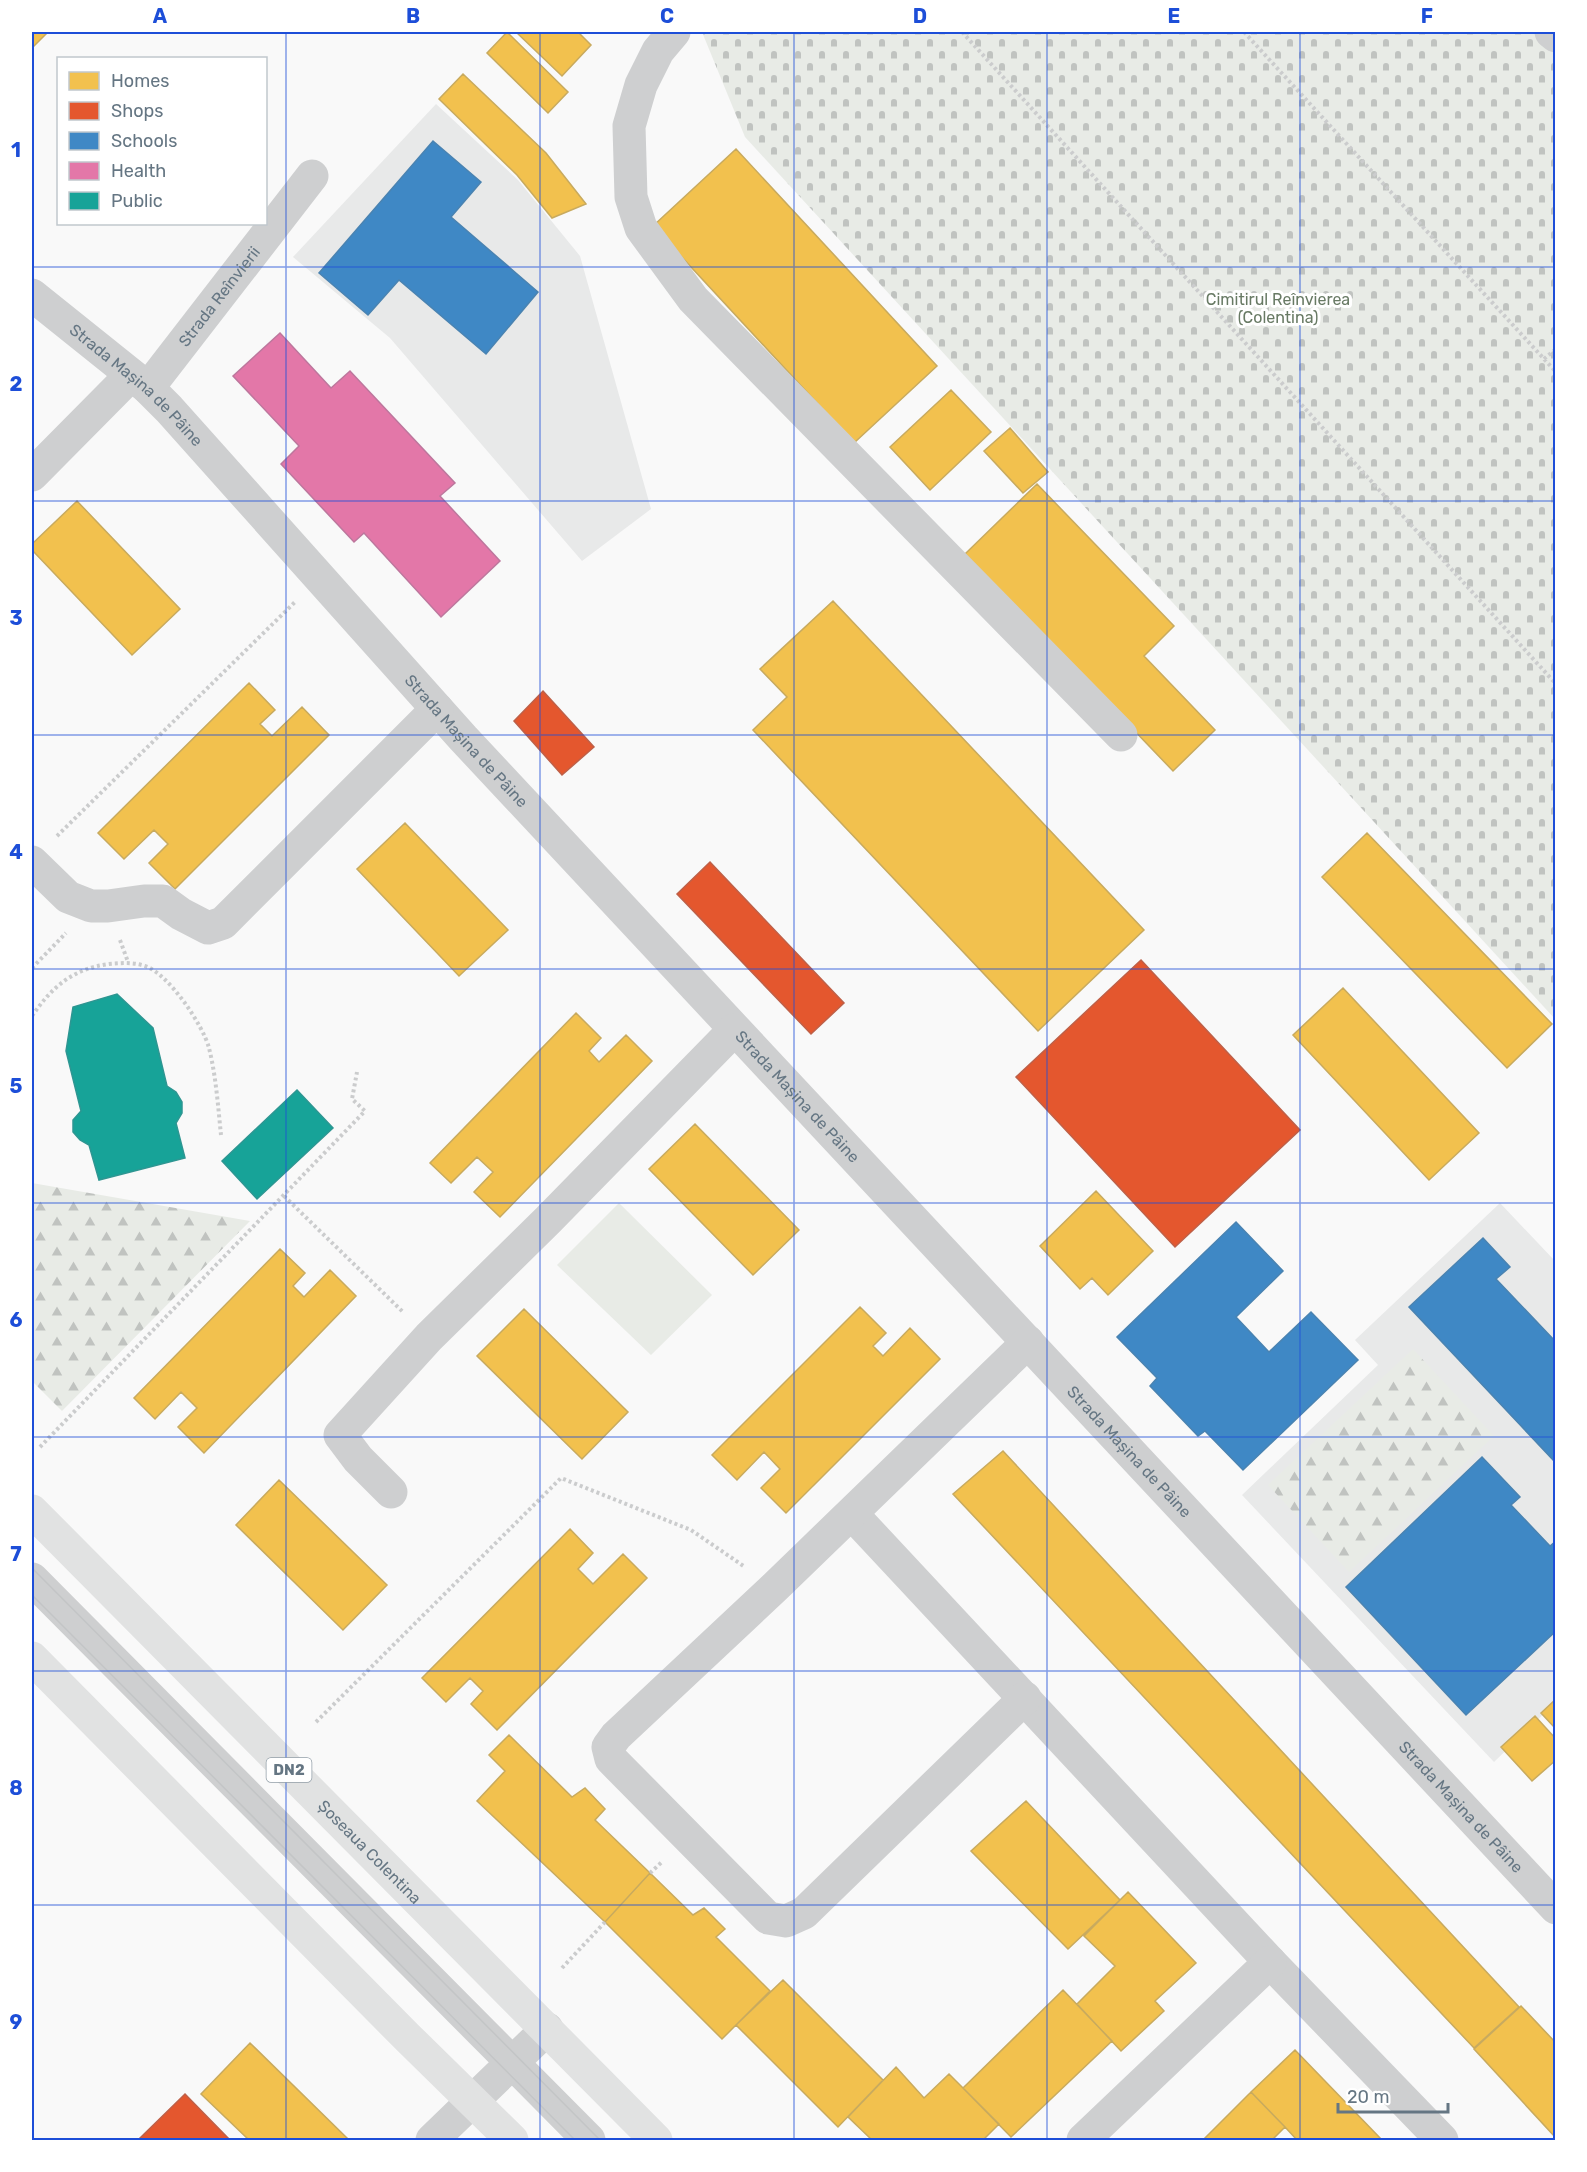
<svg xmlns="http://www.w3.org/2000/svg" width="1587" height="2172" viewBox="0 0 1587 2172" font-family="Rubik,sans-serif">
<defs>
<pattern id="forest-firs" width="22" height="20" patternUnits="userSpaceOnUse" patternTransform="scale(1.5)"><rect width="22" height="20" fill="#e8ebe6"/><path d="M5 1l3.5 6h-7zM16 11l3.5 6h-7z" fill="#c0c3c0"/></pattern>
<pattern id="cemetery-stones" width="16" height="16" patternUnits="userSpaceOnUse" patternTransform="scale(1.5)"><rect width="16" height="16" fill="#e8ebe6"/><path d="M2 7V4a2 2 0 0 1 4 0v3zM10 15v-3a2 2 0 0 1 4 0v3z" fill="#c0c3c0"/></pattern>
</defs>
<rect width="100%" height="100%" fill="#f9f9f9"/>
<path fill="#e8e9e9" d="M436 104 518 180 580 256 651 509 582 561 390 338 293 257Z
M1500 1203 1555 1261V1703L1494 1762 1242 1495 1378 1365 1355 1340Z"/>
<path fill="#e8ebe6" d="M619 1203 712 1295 651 1355 557 1265Z"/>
<path fill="url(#forest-firs)" d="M32 1183 250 1221 62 1411 32 1381Z
M1413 1349 1494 1436 1349 1572 1268 1485Z"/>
<path fill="url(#cemetery-stones)" d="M702 32H1555V1019L745 137Z"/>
<path fill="#f2c14e" stroke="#c8aa5e" stroke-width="1.5" d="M32 32H48L32 48Z
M507 32 568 92 548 113 487 53Z
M516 32H578L591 45 562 76Z
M463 74 546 153 586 204 552 218 517 175 439 99Z
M736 149 937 366 854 443 653 226Z
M951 390 991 432 930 490 890 447Z
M1010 428 1048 472 1023 493 984 451Z
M1037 484 1174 626 1144 656 1215 730 1173 771 965 554Z
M77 501 180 609 132 655 32 550V544Z
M833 601 1144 930 1038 1031 753 730 787 697 760 669Z
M249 683 275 710 260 724 272 736 302 707 329 735 175 889 149 863 168 844 154 830 124 859 98 833Z
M405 823 508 930 459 976 357 869Z
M1367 833 1552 1024 1507 1068 1322 877Z
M1343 988 1479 1133 1429 1180 1293 1035Z
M576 1013 601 1038 589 1051 599 1062 626 1035 652 1061 500 1217 474 1192 493 1172 477 1157 451 1183 430 1163Z
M695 1124 799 1230 753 1275 649 1169Z
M1096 1191 1153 1251 1108 1295 1092 1278 1080 1289 1040 1246Z
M280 1249 305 1273 293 1286 304 1297 330 1270 356 1296 204 1453 178 1427 197 1408 181 1392 155 1419 134 1398Z
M860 1307 886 1333 873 1346 883 1356 910 1328 940 1359 786 1513 761 1488 780 1469 764 1452 737 1480 712 1455Z
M524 1309 628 1412 582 1459 477 1356Z
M1003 1451 1519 2007 1474 2048 953 1494Z
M279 1480 387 1585 343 1630 236 1525Z
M570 1529 593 1553 578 1569 593 1584 623 1554 647 1578 497 1730 471 1704 483 1691 470 1678 446 1702 422 1678Z
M1556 1699V1729L1541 1713Z
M1535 1716 1556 1739V1760L1532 1781 1501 1747Z
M509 1735 572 1797 585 1788 605 1809 595 1820 650 1873 605 1922 477 1801 505 1771 489 1755Z
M1026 1801 1120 1900 1068 1949 971 1851Z
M650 1873 693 1915 704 1908 725 1929 716 1937 770 1991 722 2039 605 1922Z
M1128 1892 1196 1963 1155 2001 1164 2011 1121 2051 1077 2004 1115 1966 1084 1936Z
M783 1980 883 2080 838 2127 736 2025Z
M1063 1990 1112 2041 1011 2137 963 2088Z
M1521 2006 1556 2043V2138L1474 2049Z
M250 2043 349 2140H249L201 2094Z
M1295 2050 1382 2140H1297L1285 2127 1251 2092Z
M896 2067 924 2098 949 2074 999 2124 983 2140H872L848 2117Z
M1251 2092 1285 2127 1272 2140H1203Z"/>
<path fill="#e4572e" stroke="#be6048" stroke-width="1.5" d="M543 691 594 747 562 775 514 721Z
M710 862 844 1003 811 1034 677 894Z
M1141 960 1300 1130 1175 1247 1016 1077Z
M185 2094 230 2140H138Z"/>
<path fill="#3f88c5" stroke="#4a83b1" stroke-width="1.5" d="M433 141 481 182 451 217 538 292 486 354 399 280 368 315 319 273Z
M1236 1222 1283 1271 1236 1317 1269 1352 1311 1312 1358 1360 1243 1470 1205 1431 1198 1436 1150 1386 1157 1378 1117 1337Z
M1483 1238 1510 1267 1496 1279 1556 1342V1463L1409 1307Z
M1482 1457 1520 1497 1511 1505 1550 1546 1556 1541V1631L1466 1715 1346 1587Z"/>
<path fill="#e377a8" stroke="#bd779d" stroke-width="1.5" d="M280 333 331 388 350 371 455 483 440 496 500 561 441 617 364 533 354 542 281 464 299 446 233 376Z"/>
<path fill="#17a398" stroke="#2e9692" stroke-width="1.5" d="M117 994 153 1028 167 1086 176 1092 182 1102V1113L176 1123 185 1158 99 1180 89 1145 80 1140 73 1132V1120L81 1111 66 1051 73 1007Z
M297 1090 333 1128 257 1199 222 1161Z"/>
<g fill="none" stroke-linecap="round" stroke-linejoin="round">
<path stroke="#cbcccd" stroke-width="4" stroke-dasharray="3 3" stroke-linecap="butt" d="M962 32 1556 684
M1244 32 1556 372
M1544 359 1556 349
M57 836 295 602
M120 940 128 962
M32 968 66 933
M32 1016C52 987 72 969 109 964 121 963 133 962 145 966 168 973 203 1025 209 1048 216 1076 218 1106 221 1135
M284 1196 404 1313
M40 1447 365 1111 352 1099 357 1072
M316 1722 561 1478 691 1530 745 1567
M650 1873 663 1861
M562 1968 605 1922"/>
<g stroke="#cecfd0" stroke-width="33">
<path d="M674 32 658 51 641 85 629 126 631 197 641 228 693 299 1121 735"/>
<path d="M1551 32 1556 36"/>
<path id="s1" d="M32 295 148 388 169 409 463 738 1556 1908"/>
<path id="s2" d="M148 388 312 176"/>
<path d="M32 475 131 375"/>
<path d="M32 862 68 897 91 906H108L144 901H163L181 914 208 928 223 923 437 709"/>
<path d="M391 1492 358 1459 340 1435 429 1337 548 1220 734 1030"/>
<path d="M852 1514 1270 1962 1442 2140"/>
<path d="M32 1579 589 2140"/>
<path d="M1025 1698 804 1913 786 1921 768 1918 611 1759 608 1747 616 1736 775 1587 1028 1342"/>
<path d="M432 2140 547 2029"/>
<path d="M1083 2140 1270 1962"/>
</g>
<g stroke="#e1e2e2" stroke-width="33">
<path id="s3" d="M32 1511 656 2140"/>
<path d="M32 1658 408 2038 512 2140"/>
</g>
<path stroke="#c3c5c6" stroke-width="1.5" d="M32 1568 600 2140
M32 1595 575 2140"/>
</g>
<path fill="none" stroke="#1d4ed8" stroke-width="1.5" stroke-opacity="0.55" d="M286 32V2140M540 32V2140M794 32V2140M1047 32V2140M1300 32V2140M32 267H1556M32 501H1556M32 735H1556M32 969H1556M32 1203H1556M32 1437H1556M32 1671H1556M32 1905H1556"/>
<g text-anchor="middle" stroke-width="6" stroke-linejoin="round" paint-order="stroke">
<rect fill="#fff" stroke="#939fa8" stroke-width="1.5" x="266.5" y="1758" width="45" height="24" rx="4.5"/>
<g font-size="15" font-weight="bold" fill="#657683">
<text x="289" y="1775">DN2</text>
</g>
<g font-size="16" fill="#657683" stroke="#fff">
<text dy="6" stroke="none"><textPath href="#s2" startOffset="116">Strada Reînvierii</textPath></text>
<text dy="6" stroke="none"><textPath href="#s1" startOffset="138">Strada Mașina de Pâine</textPath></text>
<text dy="6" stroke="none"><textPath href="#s1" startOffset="624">Strada Mașina de Pâine</textPath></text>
<text dy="6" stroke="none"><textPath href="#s1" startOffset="1110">Strada Mașina de Pâine</textPath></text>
<text dy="6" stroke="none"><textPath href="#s1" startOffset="1596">Strada Mașina de Pâine</textPath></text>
<text dy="6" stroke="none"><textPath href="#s1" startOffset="2082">Strada Mașina de Pâine</textPath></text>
<text dy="6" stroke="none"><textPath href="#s3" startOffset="480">Șoseaua Colentina</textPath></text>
</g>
<g font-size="16" fill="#687a64" stroke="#fff">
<text x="1278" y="305">Cimitirul Reînvierea<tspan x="1278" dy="18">(Colentina)</tspan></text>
</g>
</g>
<rect width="1587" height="2172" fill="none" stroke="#ffffff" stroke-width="66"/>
<rect x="57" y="57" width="210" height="168" fill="#ffffff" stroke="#c1c8cd" stroke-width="1.5"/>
<rect x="69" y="72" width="30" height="18" fill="#f2c14e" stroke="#c1c8cd" stroke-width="1.5"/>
<text x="111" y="87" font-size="18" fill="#657683">Homes</text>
<rect x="69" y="102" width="30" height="18" fill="#e4572e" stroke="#c1c8cd" stroke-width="1.5"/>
<text x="111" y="117" font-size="18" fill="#657683">Shops</text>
<rect x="69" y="132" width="30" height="18" fill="#3f88c5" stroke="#c1c8cd" stroke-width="1.5"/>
<text x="111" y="147" font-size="18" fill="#657683">Schools</text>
<rect x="69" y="162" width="30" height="18" fill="#e377a8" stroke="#c1c8cd" stroke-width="1.5"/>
<text x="111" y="177" font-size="18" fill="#657683">Health</text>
<rect x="69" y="192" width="30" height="18" fill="#17a398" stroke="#c1c8cd" stroke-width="1.5"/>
<text x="111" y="207" font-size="18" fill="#657683">Public</text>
<path d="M1338 2103v9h110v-9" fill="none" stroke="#657683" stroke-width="3"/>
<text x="1347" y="2103" font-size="18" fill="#657683" stroke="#ffffff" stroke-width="4.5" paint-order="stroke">20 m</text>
<rect x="33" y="33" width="1521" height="2106" fill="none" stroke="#1d4ed8" stroke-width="2"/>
<g font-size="20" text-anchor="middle" font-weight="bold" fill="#1d4ed8">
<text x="160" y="23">A</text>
<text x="413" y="23">B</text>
<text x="667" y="23">C</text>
<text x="920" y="23">D</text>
<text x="1174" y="23">E</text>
<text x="1427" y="23">F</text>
<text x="16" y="157">1</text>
<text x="16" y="391">2</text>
<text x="16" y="625">3</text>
<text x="16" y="859">4</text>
<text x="16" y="1093">5</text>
<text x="16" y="1327">6</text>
<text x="16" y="1561">7</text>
<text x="16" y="1795">8</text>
<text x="16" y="2029">9</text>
</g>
</svg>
